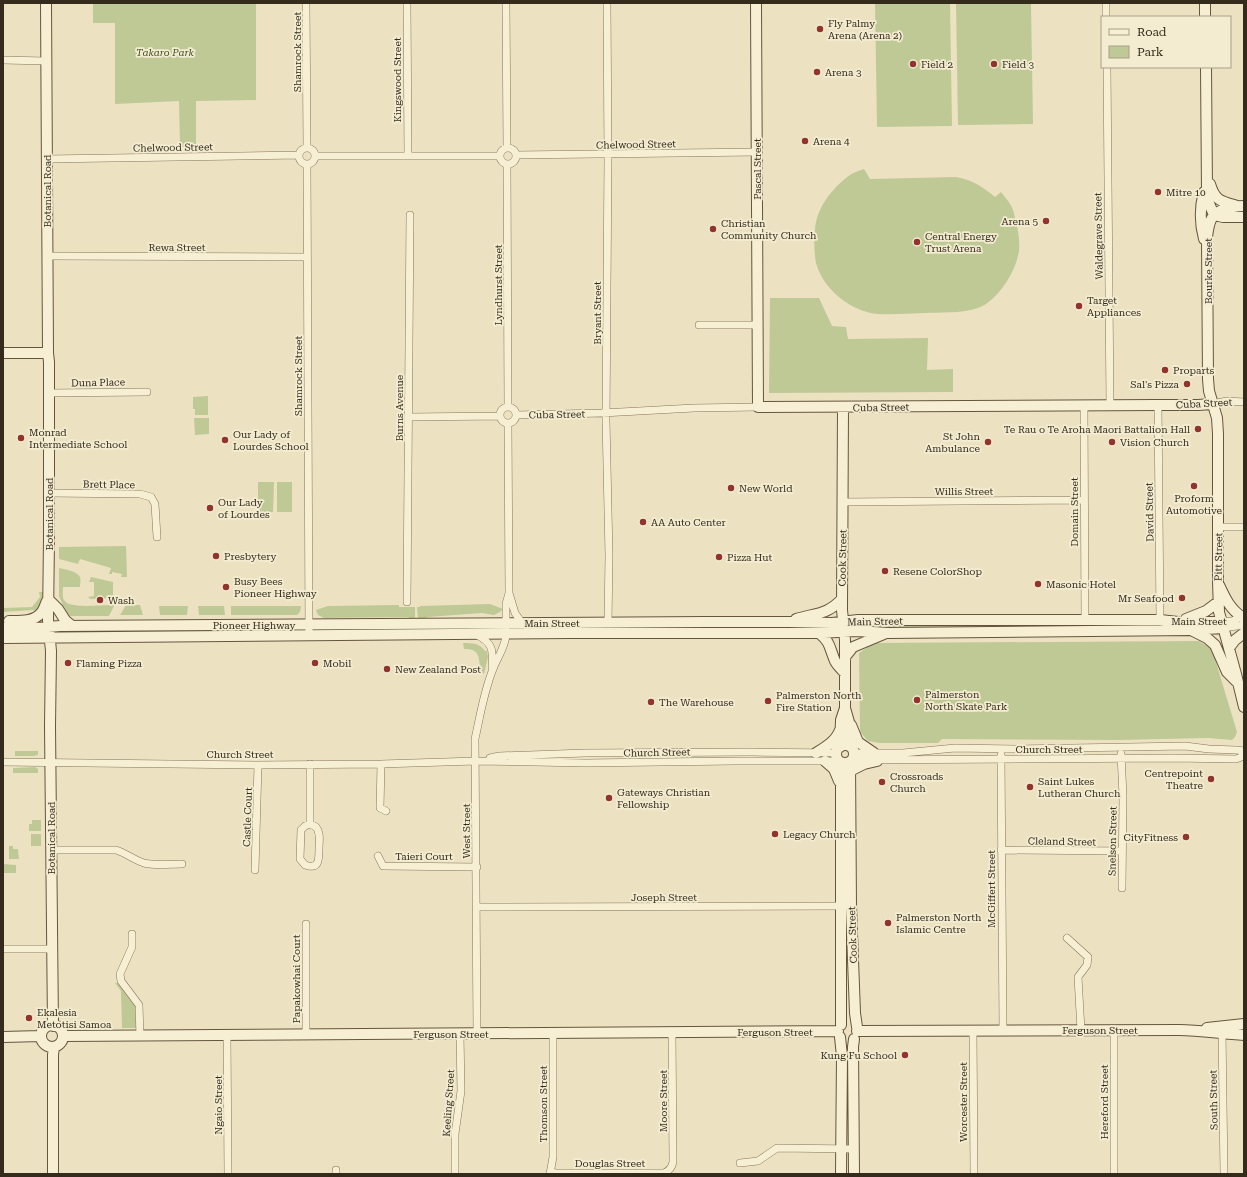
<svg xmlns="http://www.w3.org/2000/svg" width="1247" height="1177" viewBox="0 0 1247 1177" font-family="'Roboto Serif',serif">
<rect width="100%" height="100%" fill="#ece2c2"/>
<path fill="#bfc996" d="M93 3H256V100L196 101V146L180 147 179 101 115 104V23H93Z
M875 3H950L952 126 877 127Z
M956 3H1031L1033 124 958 125Z
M864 169 870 179 956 177C972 180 982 186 995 197L1001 192C1004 196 1007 199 1010 204 1013 208 1014 213 1015 218 1018 228 1020 240 1019 251 1016 270 1002 293 986 304 970 314 946 312 927 313 911 313 894 315 878 314 851 312 823 289 816 263 814 252 814 241 815 230 816 208 833 187 850 175 854 172 859 171 864 169Z
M770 298H819L832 326 846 327 848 339 928 338 927 370 953 369V392L769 393Z
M208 396V415H195V409H193V397Z
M194 418H209V434L195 435Z
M258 482H274L273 512H258Z
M277 482H292V512H277Z
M126 546 127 577H121L122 574 112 572V574H109L111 568 80 559 78 564 59 559V547Z
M59 568C64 569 77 571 80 577 81 580 80 584 80 587H63C63 591 62 597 64 600 68 609 101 605 111 605L114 604H115L109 616H70L67 615 59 596Z
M91 577 113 582V598L91 599 89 598 88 597 94 596V582H89Z
M39 592H43C43 600 41 605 37 612L33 610 3 612V608L32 607 40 597Z
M490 604 503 609 500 612 494 615 482 613 428 617 424 619H418L417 607H420V606Z
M126 605H140L143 615H120Z
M399 605V607H415V619H411L408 617 324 618 318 615 316 610 328 606Z
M159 606H188L187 615H160Z
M198 606H224L225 615H199Z
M231 606H301C301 610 300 613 297 615H231Z
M1153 623 1171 626 902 628 880 626V625Z
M296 629V631L128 633 109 631V630Z
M1199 641 1212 649 1237 732 1235 737 1232 740 1208 738 1119 740 942 739 938 743H879L868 741 860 732 859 653 874 643Z
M463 643C472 643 480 643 485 651H487L488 657 484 674C475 667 486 648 464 649Z
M15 751H38V755L33 756H15Z
M35 767 38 769V773H13V768Z
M32 820H41V831H29V824H32Z
M41 834V846H31V834Z
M9 846H13V849H18L19 859H9Z
M3 864 16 865V873H3Z
M115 983H120L135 1004 136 1028H122L121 991Z"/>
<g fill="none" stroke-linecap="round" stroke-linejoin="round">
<g stroke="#84745a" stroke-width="8">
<path id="street" d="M306 3 307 148
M407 3 408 156
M506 3 507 148
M607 3 608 160 606 420 609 555 608 623
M1106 3V17
M3 60 46 61
M1107 67 1110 405
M299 156a8 8 0 1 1 16 0a8 8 0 1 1-16 0Z
M500 156a8 8 0 1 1 16 0a8 8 0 1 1-16 0Z
M516 155 757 152
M316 156H500
M47 159 299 155
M307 164 309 635
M507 164 508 407
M47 256 307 257
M699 325H758
M49 393 147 392
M1212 404 1227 401 1244 402
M1084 405 1085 620
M1158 405 1160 620
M500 415a8 8 0 1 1 16 0a8 8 0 1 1-16 0Z
M517 415 602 413 694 408 758 407
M409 417 500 416
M508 424 509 593 515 613 522 623
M49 493 140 494 151 497 155 504 157 537
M843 502 1084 500
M1218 527H1244
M407 602 410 215
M1221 622 1232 621 1244 616
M506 623V604L509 593
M1223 628 1244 625
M477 635C493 643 493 650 492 667
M854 753H903L955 748 1015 749 1185 746 1209 749 1236 750 1244 751
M1121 754 1123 796 1122 888
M1001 755 1003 1030
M490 758 499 756 585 753 751 752 836 753
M853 760 1173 758 1236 759 1244 756
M3 762 258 765 381 764 476 761 586 763 734 761H839
M310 764V824
M381 764 380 808 386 811
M310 824 316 827C321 833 319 841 319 849 319 860 319 870 305 865L300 859 301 830 305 826Z
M51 850H116C126 853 134 860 144 863 156 866 169 864 182 864
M1001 850 1122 851
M378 856 383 866 477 867
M255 870 258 765
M477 907 845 906
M132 934V947L120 974 121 981 139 1005 140 1036
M1067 938 1088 957 1087 965 1078 977 1081 1030
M3 949H51
M973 1030 974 1174
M1114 1030V1174
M1222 1030 1224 1174
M477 1034 475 739C480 716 484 691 493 669 497 658 506 646 506 634
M227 1035 228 1174
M306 1035V924
M740 1163 758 1161 777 1148 854 1149
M550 1172 556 1173H664C669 1171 672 1168 673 1162L672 1032
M336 1174V1170
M455 1174V1134L461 1091 460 1034
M550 1174 553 1157V1033"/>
</g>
<g stroke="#66553d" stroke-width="12">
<path id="secondary" d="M46 3 48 353 49 362V539L48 620 51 651 50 726 53 1026
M756 3 758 407 1158 405H1198L1212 404
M1205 3V17
M1206 67 1207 192 1208 201 1214 215
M1210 184C1215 201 1221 201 1237 206
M1204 192C1200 206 1200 224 1204 239
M1244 206C1238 206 1234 207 1228 208 1211 212 1209 221 1207 237L1208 379 1209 391 1217 418 1218 434V581L1219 612 1236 674 1244 707
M1214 215 1223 217H1244
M3 353H48
M843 407 842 610 845 640V708L849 722V746
M1219 585C1225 598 1230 609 1242 617
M48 599 58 609 65 620 72 626
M796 619C816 613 827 615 842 599
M1186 619 1206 611 1218 602
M9 621C19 621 34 622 41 613 44 610 45 605 47 601
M3 628H36L60 626 706 622H789L832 623 858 620H1160L1178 622H1221
M1193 631 1207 638 1215 645 1227 672 1238 683
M819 633C831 643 829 647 835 661 837 665 842 670 845 673
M3 638 570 633H819L857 631 888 633 1190 630 1223 628
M1229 648 1235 640 1244 633
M845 657 853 647 884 634
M851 725 858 742 874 753
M836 754a9 9 0 1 1 18 0a9 9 0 1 1-18 0Z
M840 747 841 720 845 708
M816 753C826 747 836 741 840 730
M825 761 834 769 839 781
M850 762 851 906 855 1013 857 1027
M841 763V1025
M850 771 864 764 877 761
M41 1036a11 11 0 1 1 22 0a11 11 0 1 1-22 0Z
M1207 1028 1244 1024
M857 1031 1179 1030C1201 1030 1222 1034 1244 1035
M63 1036 838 1031
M3 1037 41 1036
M840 1037 842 1056 841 1174
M854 1039 853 1047 854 1174
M53 1174V1055L54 1047"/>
</g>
<use href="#street" stroke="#f7efd4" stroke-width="7"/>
<use href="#secondary" stroke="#f7efd4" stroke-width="10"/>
</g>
<g fill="#91342d" stroke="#f3ecd1" stroke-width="1.5">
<circle cx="820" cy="29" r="4"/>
<circle cx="913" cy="64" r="4"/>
<circle cx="994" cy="64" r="4"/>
<circle cx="817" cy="72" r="4"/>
<circle cx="805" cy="141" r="4"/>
<circle cx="1158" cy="192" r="4"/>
<circle cx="1046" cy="221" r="4"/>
<circle cx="713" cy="229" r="4"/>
<circle cx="917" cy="242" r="4"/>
<circle cx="1079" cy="306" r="4"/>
<circle cx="1165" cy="370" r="4"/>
<circle cx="1187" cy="384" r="4"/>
<circle cx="1198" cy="429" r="4"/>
<circle cx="21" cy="438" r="4"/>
<circle cx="225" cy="440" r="4"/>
<circle cx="988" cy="442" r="4"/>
<circle cx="1112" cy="442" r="4"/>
<circle cx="1194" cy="486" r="4"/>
<circle cx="731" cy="488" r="4"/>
<circle cx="210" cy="508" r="4"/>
<circle cx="643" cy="522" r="4"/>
<circle cx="216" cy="556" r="4"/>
<circle cx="719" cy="557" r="4"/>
<circle cx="885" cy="571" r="4"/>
<circle cx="1038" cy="584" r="4"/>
<circle cx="226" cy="587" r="4"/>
<circle cx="1182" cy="598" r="4"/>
<circle cx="100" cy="600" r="4"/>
<circle cx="68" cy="663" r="4"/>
<circle cx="315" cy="663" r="4"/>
<circle cx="387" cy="669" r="4"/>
<circle cx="917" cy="700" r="4"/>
<circle cx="768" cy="701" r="4"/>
<circle cx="651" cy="702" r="4"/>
<circle cx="1211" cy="779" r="4"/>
<circle cx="882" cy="782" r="4"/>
<circle cx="1030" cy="787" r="4"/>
<circle cx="609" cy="798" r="4"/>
<circle cx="775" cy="834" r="4"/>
<circle cx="1186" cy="837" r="4"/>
<circle cx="888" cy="923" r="4"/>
<circle cx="29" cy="1018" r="4"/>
<circle cx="905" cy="1055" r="4"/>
</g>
<g text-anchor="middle" stroke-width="3.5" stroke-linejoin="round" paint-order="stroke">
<g font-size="10" fill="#352b1d" stroke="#f3ecd1" text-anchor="start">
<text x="828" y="27">Fly Palmy<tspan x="828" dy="12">Arena (Arena 2)</tspan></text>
<text x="921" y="68">Field 2</text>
<text x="1002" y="68">Field 3</text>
<text x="825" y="76">Arena 3</text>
<text x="813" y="145">Arena 4</text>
<text x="1166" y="196">Mitre 10</text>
<text x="1038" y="225" text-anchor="end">Arena 5</text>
<text x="721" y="227">Christian<tspan x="721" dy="12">Community Church</tspan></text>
<text x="925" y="240">Central Energy<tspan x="925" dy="12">Trust Arena</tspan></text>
<text x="1087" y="304">Target<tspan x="1087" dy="12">Appliances</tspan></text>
<text x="1173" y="374">Proparts</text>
<text x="1179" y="388" text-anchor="end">Sal's Pizza</text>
<text x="1190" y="433" text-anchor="end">Te Rau o Te Aroha Maori Battalion Hall</text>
<text x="29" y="436">Monrad<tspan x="29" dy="12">Intermediate School</tspan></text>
<text x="233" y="438">Our Lady of<tspan x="233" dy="12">Lourdes School</tspan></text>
<text x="980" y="440" text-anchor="end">St John<tspan x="980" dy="12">Ambulance</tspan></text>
<text x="1120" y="446">Vision Church</text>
<text x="739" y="492">New World</text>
<text x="1194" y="502" text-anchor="middle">Proform<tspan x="1194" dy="12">Automotive</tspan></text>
<text x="218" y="506">Our Lady<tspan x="218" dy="12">of Lourdes</tspan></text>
<text x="651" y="526">AA Auto Center</text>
<text x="224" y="560">Presbytery</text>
<text x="727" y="561">Pizza Hut</text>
<text x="893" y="575">Resene ColorShop</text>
<text x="234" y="585">Busy Bees<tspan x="234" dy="12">Pioneer Highway</tspan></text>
<text x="1046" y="588">Masonic Hotel</text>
<text x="1174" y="602" text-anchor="end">Mr Seafood</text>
<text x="108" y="604">Wash</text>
<text x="76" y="667">Flaming Pizza</text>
<text x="323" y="667">Mobil</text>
<text x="395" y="673">New Zealand Post</text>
<text x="925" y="698">Palmerston<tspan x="925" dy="12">North Skate Park</tspan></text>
<text x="776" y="699">Palmerston North<tspan x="776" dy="12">Fire Station</tspan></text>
<text x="659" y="706">The Warehouse</text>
<text x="1203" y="777" text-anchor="end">Centrepoint<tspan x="1203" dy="12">Theatre</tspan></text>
<text x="890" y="780">Crossroads<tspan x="890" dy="12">Church</tspan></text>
<text x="1038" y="785">Saint Lukes<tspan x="1038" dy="12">Lutheran Church</tspan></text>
<text x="617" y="796">Gateways Christian<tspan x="617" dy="12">Fellowship</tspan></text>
<text x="783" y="838">Legacy Church</text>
<text x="1178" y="841" text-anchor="end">CityFitness</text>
<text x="896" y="921">Palmerston North<tspan x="896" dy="12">Islamic Centre</tspan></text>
<text x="37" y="1016">Ekalesia<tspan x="37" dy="12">Metotisi Samoa</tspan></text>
<text x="897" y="1059" text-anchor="end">Kung Fu School</text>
</g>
<g font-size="10" font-style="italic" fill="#425025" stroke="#f3ecd1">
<text x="165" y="56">Takaro Park</text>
</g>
<g font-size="10" fill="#352b1d" stroke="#f3ecd1">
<text transform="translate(297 52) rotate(-90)" y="4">Shamrock Street</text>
<text transform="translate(397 80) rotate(-90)" y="4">Kingswood Street</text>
<text transform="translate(636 144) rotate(-1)" y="4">Chelwood Street</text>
<text transform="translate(173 147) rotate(-1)" y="4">Chelwood Street</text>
<text transform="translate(757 169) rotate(-90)" y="4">Pascal Street</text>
<text transform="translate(47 191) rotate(-90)" y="4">Botanical Road</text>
<text transform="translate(1098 236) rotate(-91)" y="4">Waldegrave Street</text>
<text x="177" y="251">Rewa Street</text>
<text transform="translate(1208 271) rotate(-90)" y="4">Bourke Street</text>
<text transform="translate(498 285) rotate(-90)" y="4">Lyndhurst Street</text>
<text transform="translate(597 313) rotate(-90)" y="4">Bryant Street</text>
<text transform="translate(298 376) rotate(-90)" y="4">Shamrock Street</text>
<text transform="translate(98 382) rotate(-1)" y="4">Duna Place</text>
<text transform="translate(1204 403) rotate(-3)" y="4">Cuba Street</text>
<text transform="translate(881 407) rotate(-1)" y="4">Cuba Street</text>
<text transform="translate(399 408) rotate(-90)" y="4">Burns Avenue</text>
<text transform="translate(557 414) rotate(-1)" y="4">Cuba Street</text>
<text transform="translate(109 484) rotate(1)" y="4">Brett Place</text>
<text x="964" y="495">Willis Street</text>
<text transform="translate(1074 512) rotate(-90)" y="4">Domain Street</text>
<text transform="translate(1149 512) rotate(-91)" y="4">David Street</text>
<text transform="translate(49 514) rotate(-90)" y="4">Botanical Road</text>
<text transform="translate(1218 557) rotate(-89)" y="4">Pitt Street</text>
<text transform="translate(842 558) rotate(-89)" y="4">Cook Street</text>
<text transform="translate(875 621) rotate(-1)" y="4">Main Street</text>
<text x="1199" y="625">Main Street</text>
<text x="552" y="627">Main Street</text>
<text x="254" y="629">Pioneer Highway</text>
<text x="1049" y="753">Church Street</text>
<text transform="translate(657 752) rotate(-1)" y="4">Church Street</text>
<text x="240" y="758">Church Street</text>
<text transform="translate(247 817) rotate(-88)" y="4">Castle Court</text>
<text transform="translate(466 831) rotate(-90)" y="4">West Street</text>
<text transform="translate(51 838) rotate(-90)" y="4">Botanical Road</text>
<text transform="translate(1062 841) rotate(1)" y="4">Cleland Street</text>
<text transform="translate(1112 841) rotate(-89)" y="4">Snelson Street</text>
<text x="424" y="860">Taieri Court</text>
<text transform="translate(991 889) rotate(-90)" y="4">McGiffert Street</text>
<text x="664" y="901">Joseph Street</text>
<text transform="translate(852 935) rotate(-92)" y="4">Cook Street</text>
<text transform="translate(296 979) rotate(-90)" y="4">Papakowhai Court</text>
<text x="1100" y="1034">Ferguson Street</text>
<text x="775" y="1036">Ferguson Street</text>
<text x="451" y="1038">Ferguson Street</text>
<text transform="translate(1213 1100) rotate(-91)" y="4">South Street</text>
<text transform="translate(663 1101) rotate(-90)" y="4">Moore Street</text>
<text transform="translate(963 1102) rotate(-90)" y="4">Worcester Street</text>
<text transform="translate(1104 1102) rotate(-90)" y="4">Hereford Street</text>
<text transform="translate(448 1103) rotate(-86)" y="4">Keeling Street</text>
<text transform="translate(543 1104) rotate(-90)" y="4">Thomson Street</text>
<text transform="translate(218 1105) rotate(-90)" y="4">Ngaio Street</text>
<text x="610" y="1167">Douglas Street</text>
</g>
</g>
<rect width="1247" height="1177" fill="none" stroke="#352b1d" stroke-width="8"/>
<rect x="1101" y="16" width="130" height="52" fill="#f3ecd1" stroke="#a79f89"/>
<rect x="1109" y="29" width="20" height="6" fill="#f7efd4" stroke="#a79f89"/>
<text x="1137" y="36" font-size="12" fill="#352b1d">Road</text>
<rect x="1109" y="46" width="20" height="12" fill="#bfc996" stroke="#a79f89"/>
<text x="1137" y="56" font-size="12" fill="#352b1d">Park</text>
</svg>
